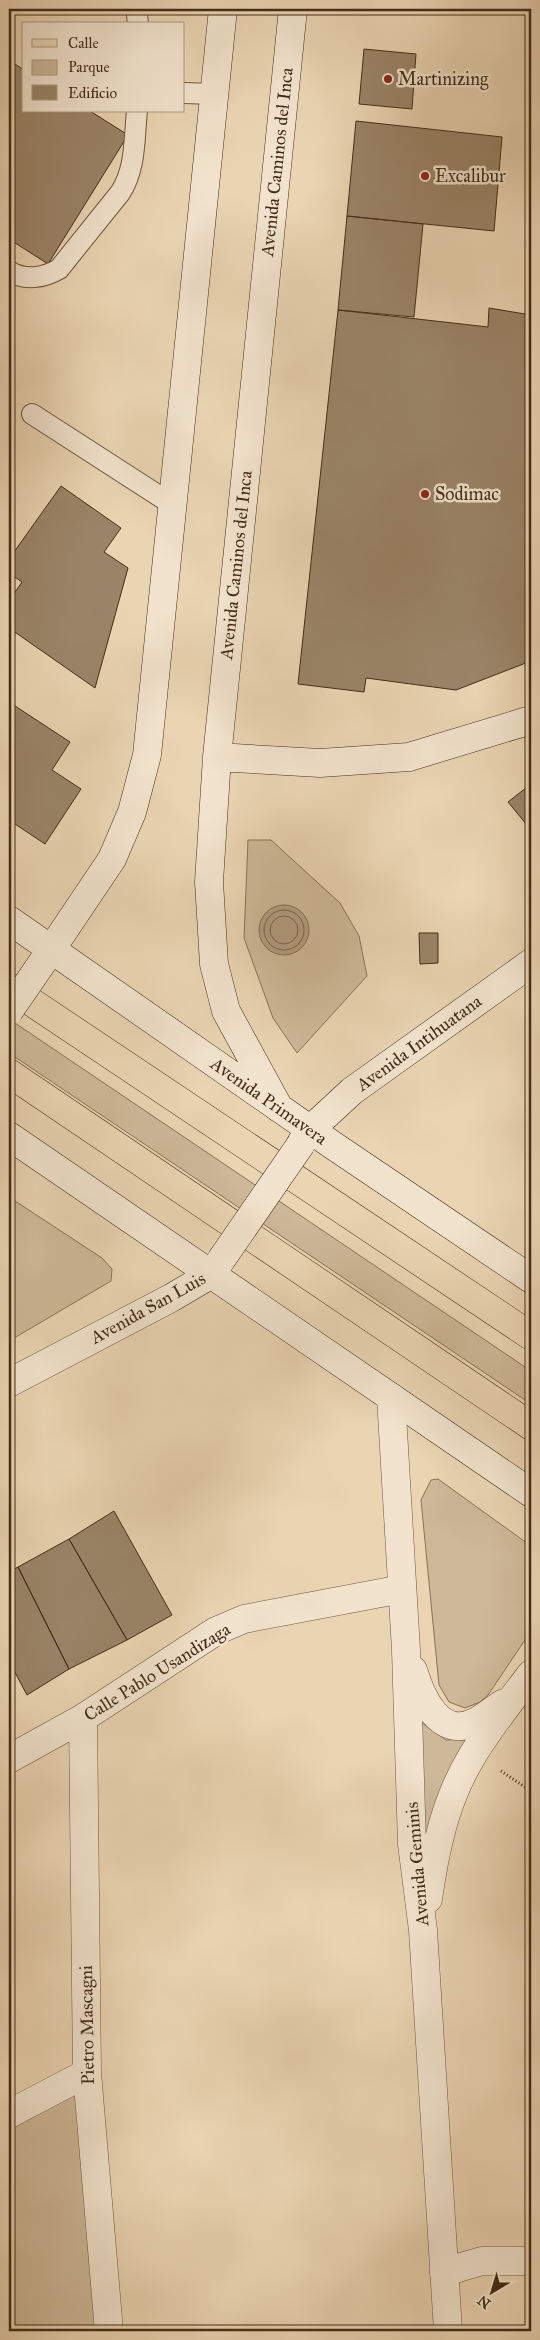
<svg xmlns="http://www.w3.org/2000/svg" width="540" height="2340" viewBox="0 0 540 2340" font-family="'IM FELL Great Primer',serif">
<rect width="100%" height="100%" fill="#ead4b2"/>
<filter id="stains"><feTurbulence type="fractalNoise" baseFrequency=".004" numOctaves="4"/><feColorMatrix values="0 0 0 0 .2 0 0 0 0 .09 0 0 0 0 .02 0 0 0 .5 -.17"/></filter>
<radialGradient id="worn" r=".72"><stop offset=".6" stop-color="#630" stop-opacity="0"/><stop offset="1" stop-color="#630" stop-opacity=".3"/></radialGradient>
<path fill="#ceb898" stroke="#887258" d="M248 840H271L340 903 359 936 367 976 297 1053 273 1018 244 938Z
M9 1019 531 1371V1404L9 1053Z
M9 1197 102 1258 112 1269 111 1281 9 1341Z
M438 1479 531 1546V1631L488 1695 480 1702 465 1708 449 1702 439 1685 421 1500 431 1480Z
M418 1720 446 1740 466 1739 445 1784 426 1837 422 1836Z
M76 2094 100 2331H9V2130Z"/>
<path fill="#b19b7e" stroke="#856f55" d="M259 930a25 25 0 1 1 50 0a25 25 0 1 1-50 0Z"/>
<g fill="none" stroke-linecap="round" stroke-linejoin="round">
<path stroke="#7a644b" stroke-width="1" d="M264 930a20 20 0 1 1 40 0a20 20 0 1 1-40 0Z
M270 930a14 14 0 1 1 28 0a14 14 0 1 1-28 0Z"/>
</g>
<path fill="#9a8468" stroke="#432d18" d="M364 49 416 54 412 109 359 104Z
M9 60 24 70V111H90L128 135 48 264 9 239Z
M356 121 502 137 494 231 347 216Z
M347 216 423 224 414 317 338 310Z
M489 308 531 315V661L456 690 366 678 364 692 298 684 338 310 488 327Z
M61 486 121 528 104 552 128 568 95 688 9 628V601L22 582 9 573V559Z
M9 702 70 742 52 770 81 789 45 844 9 820Z
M531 784V830L508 802Z
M419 933H438V963L420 964Z
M114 1511 172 1615 127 1640 69 1539Z
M69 1539 127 1640 69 1669 18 1567Z
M18 1567 69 1669 27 1695 9 1661V1572Z"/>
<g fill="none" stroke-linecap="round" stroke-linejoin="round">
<g stroke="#6d573e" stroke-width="22">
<path id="service" d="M137 15 138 24
M184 93 214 94
M9 271C24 281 44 278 59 269L120 193C136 169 134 139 137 111
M32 414 173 505"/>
</g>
<g stroke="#6d573e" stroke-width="29">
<path id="minor" d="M83 1718 87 2073 109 2331
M9 1759 83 1718 216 1631 244 1619 402 1589
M9 2114 87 2073
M444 2272 482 2261H531"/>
</g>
<g stroke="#6d573e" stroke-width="29">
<path id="tertiary" d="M391 1397 406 1650 412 1844 423 1930 448 2331
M413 1670C421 1696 439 1740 475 1722 485 1717 494 1709 504 1703
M428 1899C435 1850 445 1801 471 1758 488 1728 511 1701 531 1674"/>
</g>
<g stroke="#432d18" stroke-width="29">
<path id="secondary" d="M217 757 320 763 409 757 531 720
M9 920 331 1144 531 1279
M42 963 112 859 132 812 147 755 223 9
M279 1108 226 1011 214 964 209 882 217 757 293 9
M9 1136 531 1493
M301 1143 311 1129 352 1091 531 963
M9 1383 171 1298 210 1275 219 1263"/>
</g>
<g stroke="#432d18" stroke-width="29">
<path id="primary" d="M9 987 531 1336
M9 1073 531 1426"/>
</g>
<path stroke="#432d18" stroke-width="3" stroke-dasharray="1 2.5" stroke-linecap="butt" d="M501 1771 531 1791"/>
<use href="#service" stroke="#f1e3cd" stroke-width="20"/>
<use href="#minor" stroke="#f1e3cd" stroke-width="28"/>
<use href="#tertiary" stroke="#f1e3cd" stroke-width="28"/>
<use href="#secondary" stroke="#f1e3cd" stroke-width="28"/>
<use href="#primary" stroke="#ead4b2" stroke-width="28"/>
<g stroke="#432d18" stroke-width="29" stroke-linecap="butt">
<path id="secondary-bridge" d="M9 1011 42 963
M221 1260 301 1144"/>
</g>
<use href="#secondary-bridge" stroke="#f1e3cd" stroke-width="28"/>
</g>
<g fill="#8f2418" stroke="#f1e3cd" stroke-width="2">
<circle cx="388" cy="79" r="5"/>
<circle cx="425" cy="176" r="5"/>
<circle cx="425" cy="494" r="5"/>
</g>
<g text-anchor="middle" stroke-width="5" stroke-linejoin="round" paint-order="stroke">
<g font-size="18" fill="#432d18" stroke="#f1e3cd" text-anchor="start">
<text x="398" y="85">Martinizing</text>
<text x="435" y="182">Excalibur</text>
<text x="435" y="500">Sodimac</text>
</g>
<g font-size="18" fill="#432d18" stroke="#f1e3cd">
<text transform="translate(277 162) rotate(-84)" y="6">Avenida Caminos del Inca</text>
<text transform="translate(236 565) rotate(-84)" y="6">Avenida Caminos del Inca</text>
<text transform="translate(419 1043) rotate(-36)" y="6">Avenida Intihuatana</text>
<text transform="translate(269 1101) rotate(35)" y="6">Avenida Primavera</text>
<text transform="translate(148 1308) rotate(-29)" y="6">Avenida San Luis</text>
<text transform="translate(157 1672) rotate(-32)" y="6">Calle Pablo Usandizaga</text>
<text transform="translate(417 1864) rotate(-95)" y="6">Avenida Geminis</text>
<text transform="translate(87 2025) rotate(-91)" y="6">Pietro Mascagni</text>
</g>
</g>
<rect width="540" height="2340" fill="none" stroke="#ead4b2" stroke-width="30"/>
<rect x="10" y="10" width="520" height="2320" fill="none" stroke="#432d18" stroke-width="2.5"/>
<rect x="15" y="15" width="510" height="2310" fill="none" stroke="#432d18"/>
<rect x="22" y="22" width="162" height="90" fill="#f1e3cd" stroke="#ab9a85"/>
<rect x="32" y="39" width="25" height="8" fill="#ead4b2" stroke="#ab9a85"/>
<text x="68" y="48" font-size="15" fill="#432d18">Calle</text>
<rect x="32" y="60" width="25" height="15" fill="#ceb898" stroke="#ab9a85"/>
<text x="68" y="72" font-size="15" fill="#432d18">Parque</text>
<rect x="32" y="85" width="25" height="15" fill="#9a8468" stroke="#ab9a85"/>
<text x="68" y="98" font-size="15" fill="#432d18">Edificio</text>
<g transform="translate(492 2292) rotate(218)" stroke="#f1e3cd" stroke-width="4" paint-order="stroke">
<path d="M0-4L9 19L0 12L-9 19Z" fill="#432d18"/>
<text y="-8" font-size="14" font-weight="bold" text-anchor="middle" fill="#432d18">N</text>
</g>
<rect width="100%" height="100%" filter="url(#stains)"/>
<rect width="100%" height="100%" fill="url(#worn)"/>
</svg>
